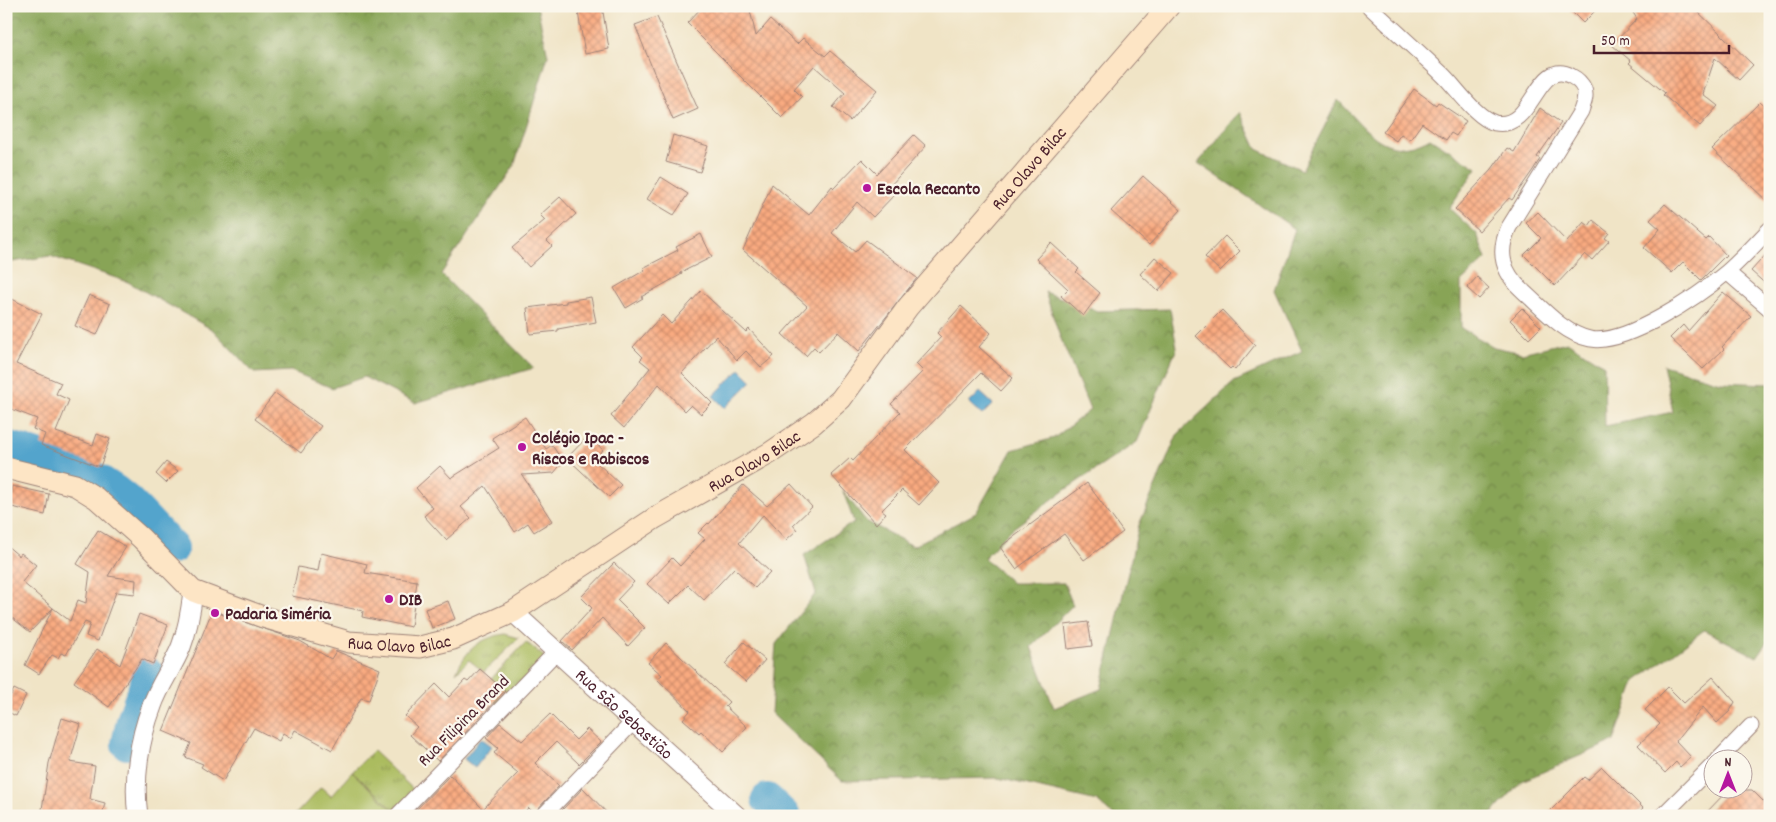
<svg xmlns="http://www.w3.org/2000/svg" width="1776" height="822" viewBox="0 0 1776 822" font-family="Dekko,sans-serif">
<defs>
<pattern id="grass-tufts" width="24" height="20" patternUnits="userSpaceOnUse" patternTransform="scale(1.25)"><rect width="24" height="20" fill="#abbc5f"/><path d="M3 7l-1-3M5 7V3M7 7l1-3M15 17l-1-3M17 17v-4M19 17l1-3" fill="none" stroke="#8d984f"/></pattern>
<pattern id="forest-crowns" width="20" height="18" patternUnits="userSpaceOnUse" patternTransform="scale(1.25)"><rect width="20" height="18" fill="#88a456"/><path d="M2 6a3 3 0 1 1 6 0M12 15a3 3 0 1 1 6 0" fill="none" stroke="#718547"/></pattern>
<pattern id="building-cross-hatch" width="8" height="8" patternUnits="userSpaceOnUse" patternTransform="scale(1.25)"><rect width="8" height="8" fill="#f9aa80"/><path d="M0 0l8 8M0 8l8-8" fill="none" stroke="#cc8a69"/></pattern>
</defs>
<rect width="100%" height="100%" fill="#fbf7ec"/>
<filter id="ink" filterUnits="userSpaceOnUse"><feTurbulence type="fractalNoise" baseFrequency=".02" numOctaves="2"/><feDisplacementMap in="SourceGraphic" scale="10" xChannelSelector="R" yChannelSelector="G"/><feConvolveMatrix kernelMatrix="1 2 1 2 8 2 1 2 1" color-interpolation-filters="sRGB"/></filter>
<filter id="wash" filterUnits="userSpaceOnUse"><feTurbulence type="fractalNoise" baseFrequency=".0096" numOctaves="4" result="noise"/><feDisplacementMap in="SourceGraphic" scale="20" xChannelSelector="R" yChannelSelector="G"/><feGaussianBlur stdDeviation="1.12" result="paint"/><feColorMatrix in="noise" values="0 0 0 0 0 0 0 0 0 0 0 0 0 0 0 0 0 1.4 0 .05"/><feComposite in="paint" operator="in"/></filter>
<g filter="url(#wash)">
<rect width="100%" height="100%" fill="#f0e4c6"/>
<path fill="url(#grass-tufts)" stroke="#7a6e45" d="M505 634 519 638 484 672 469 660 456 673C466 650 479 638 505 634Z
M526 642 547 659 501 707 495 702 505 691 491 679Z
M373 751 414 790 392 816H388L393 809 352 772Z"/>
<path fill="url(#forest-crowns)" stroke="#696240" d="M6 6H537L548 56 514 166 441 274 534 368 415 403 364 377 332 388 291 371 254 373 213 330 128 282 50 256 6 263Z
M1338 100C1366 129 1386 163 1430 138L1477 168 1449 208 1477 234 1486 259 1461 282V328L1494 347 1522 353 1567 342 1604 365 1605 426 1673 412 1663 365 1720 382 1770 384V639L1757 657 1704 630 1635 682 1614 741 1522 781 1490 816H1114L1097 801 998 778 842 781 771 713 776 644 816 593 804 555 854 522 843 491 866 521 913 546 976 513 1012 450 1054 438 1090 410 1059 334 1045 292 1097 311 1170 309 1177 348 1137 442 1065 490 1012 529 984 558 1012 583H1064L1073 605 1031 647 1054 708 1101 689 1139 525 1177 435 1234 382 1302 351 1274 290 1295 229 1198 163 1240 112 1257 149 1302 170Z"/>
<path fill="#abbc5f" stroke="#7a6e45" d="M352 772 393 810 388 816H352L348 812 344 816H294L321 787 331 796Z"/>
<path fill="#52a4cc" stroke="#4e627c" d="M740 369 752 381 725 408 713 396Z
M980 392 993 404 982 415 969 403Z
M481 738 492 746 475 768 464 759Z"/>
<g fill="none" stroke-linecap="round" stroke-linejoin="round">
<path stroke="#52a4cc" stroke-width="32" d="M6 446C49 458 93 470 127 500 143 515 157 532 173 548
M127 744 132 721 149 674
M767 799 785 816"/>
</g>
<g id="blocks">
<path fill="url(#building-cross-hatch)" d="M577 6H602L609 49 585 54Z
M703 6H749L756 36 770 20 797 44 803 38 825 56 830 51 877 90 850 121 833 107 845 93 814 66 794 89 802 97 782 118 687 23Z
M1566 6H1600L1583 23Z
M1629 6H1692L1753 65 1739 80 1715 58 1703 94 1718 106 1700 126 1663 95 1665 93 1629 63 1631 61 1612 45 1637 19Z
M657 17 698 109 673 120 635 25Z
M1414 89 1436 105 1438 102 1466 121 1456 136 1451 133 1446 140 1422 123 1410 140 1401 134 1396 141 1383 132Z
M1760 102 1770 111V204L1712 149Z
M1540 108 1561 123 1537 157 1540 159 1533 170 1512 200 1509 198 1479 231 1455 209 1492 169 1507 148 1514 152Z
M673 135 708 146 700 172 666 162Z
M914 135 926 146 890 186 897 192 873 217 857 202 832 233 855 252 866 240 917 278 859 351 838 332 819 352 814 347 806 356 782 334 807 306 743 250 772 184 809 215 832 186 834 188 862 159 877 174Z
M1143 176 1181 210 1149 245 1111 211Z
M661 177 688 194 674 215 647 199Z
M560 197 576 214 547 241 552 246 529 267 512 248 545 220 540 215Z
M1665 204 1706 240 1709 237 1726 255 1701 280 1683 262 1672 273 1644 248 1660 229 1650 220Z
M1538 212 1567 242 1584 222 1589 226 1593 220 1609 233 1605 238 1609 241 1592 260 1585 254 1555 286 1524 255 1541 238 1526 223Z
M701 234 712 257 680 273 682 274 641 297 643 298 626 308 614 288 645 270 643 268 678 250 676 247Z
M1225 236 1240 251 1220 271 1205 257Z
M1051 243 1079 269 1076 272 1100 293 1083 316 1061 296 1068 289 1036 259Z
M1770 250V288L1751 271Z
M1155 257 1174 273 1158 291 1140 274Z
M1477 277 1489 288 1479 299 1467 288Z
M701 291 746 332 749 329 774 356 761 367 746 351 737 360 716 336 682 373 712 403 701 414 691 405 685 411 659 384 624 428 611 416 650 368 640 360 643 357 633 347 662 315 671 324Z
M1723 292 1751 316 1722 347 1724 349 1703 369 1670 338 1683 325 1688 331Z
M89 295 110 304 97 335 75 326Z
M6 296 42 314 16 364 61 383 56 394 69 400 56 432 93 445 97 434 110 439 100 467 41 445 45 434 33 429 37 419 6 407Z
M591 297 596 322 558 329V331L530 334 527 308 566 303V301Z
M961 306 991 333 979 347 1013 378 1001 391 981 373 905 450 939 483 919 505 902 490 882 510 886 513 876 524 831 475 850 458 853 461 900 412 891 404 923 371 916 364 941 337 937 333Z
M1522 308 1541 327 1529 339 1510 320Z
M1222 310 1255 345 1235 370 1232 367 1230 369 1196 336Z
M275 393 321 426 301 453 255 419Z
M525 417 546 449 552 445 563 462 554 473 522 475 552 521 534 532 528 523 515 532 485 486 461 507 471 518 446 540 424 516 433 508 416 488 440 466 451 478 499 448 492 438Z
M588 436 603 450 594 460 621 485 609 497 567 458Z
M166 462 178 471 166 483 156 474Z
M1087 483 1123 532 1084 560 1064 534 1016 569 1000 547Z
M791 484 812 507 793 525 797 530 786 540 763 515 739 543 770 572 755 588 734 568 704 600 688 585 669 604 647 584 672 558 680 566 705 539 698 533 708 523 709 524 743 485 767 506Z
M12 486 49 494 45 515 8 506Z
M98 530 126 547 108 576 136 580 135 594 116 592 98 641 86 636 90 624 85 622 66 655 61 653 58 658 52 655 39 674 25 665 53 608 70 621 78 600 86 603 90 572 77 564Z
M6 545 19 556 21 553 36 565 22 582 53 608 30 632 6 613Z
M321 553 367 564 365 573 417 581 411 627 362 617 363 611 292 596 298 567 318 571Z
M614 563 634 582 617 600 645 628 628 646 602 618 572 650 562 641 592 608 581 597Z
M448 601 455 619 432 628 425 609Z
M212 611 300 641 331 659 336 651 380 669 369 700 361 698 332 750 295 730 291 738 283 733 279 741 254 728 223 781 201 767 203 764 185 757 191 743 163 731Z
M139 614 168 625 153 664 142 659 109 707 74 682 97 649 120 665Z
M1088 622 1092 646 1068 649 1065 625Z
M744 642 765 660 746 682 725 664Z
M666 643 729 702 725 706 747 727 723 752 701 731 699 733 683 719 690 711 657 679 662 675 648 663Z
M480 669 505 691 438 761 410 735 417 727 405 716 436 684 449 697 465 680 468 682Z
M1713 677 1735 702 1730 711 1717 723 1703 707 1676 741 1691 757 1680 767 1676 762 1665 773 1638 745 1660 724 1645 710 1668 687 1684 703Z
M14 689 26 695 16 716 6 711V705Z
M550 714 576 740 587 729 601 742 579 764 556 742 535 763 559 786 534 813 528 808 521 816H410L450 775 483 809 518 773 494 753 498 748 486 738 500 723 522 741Z
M62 718 81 724 70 762 95 766 90 799 105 803 102 816H41L49 763Z
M1602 767 1643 808 1635 816H1545L1584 777 1588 780Z
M583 788 610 816H568L562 810Z
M1728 790H1752L1770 808V816H1703Z"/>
</g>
</g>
<g filter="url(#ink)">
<use href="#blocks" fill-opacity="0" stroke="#9d8278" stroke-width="1"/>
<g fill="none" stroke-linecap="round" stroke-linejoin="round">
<g stroke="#9d8278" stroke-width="17">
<path id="minor" d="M1369 6C1393 29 1418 51 1442 74 1456 87 1476 118 1495 123 1534 131 1536 57 1571 76 1577 79 1581 82 1584 89 1587 97 1583 104 1581 111L1509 227C1497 252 1502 272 1523 291 1542 308 1564 334 1590 339 1625 346 1700 295 1727 272 1742 259 1756 243 1770 229
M1727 272 1770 309
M1718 760 1751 726
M397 816 557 651
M543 816 634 721
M1662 816 1714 764"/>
</g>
<g stroke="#9d8278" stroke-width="21">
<g id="tertiary">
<path id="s1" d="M513 612 737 816"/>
<path d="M138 816C133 780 139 740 152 706 159 685 173 667 181 647 188 629 191 610 193 591"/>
</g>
</g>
<g stroke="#9d8278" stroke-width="23">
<g id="secondary">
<path id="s2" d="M6 468 75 485 96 498 141 538 193 591 263 617 349 642 420 647 453 639 513 612 655 518 770 453 814 423 841 399 908 307 1169 6"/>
</g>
</g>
<use href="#minor" stroke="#fff" stroke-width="15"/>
<use href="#tertiary" stroke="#fff" stroke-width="19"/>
<use href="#secondary" stroke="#fde5c5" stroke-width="21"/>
</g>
</g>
<g fill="#b5179e" stroke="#fbf7ec" stroke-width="2">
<circle cx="867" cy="188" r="5"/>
<circle cx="522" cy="447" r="5"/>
<circle cx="389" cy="599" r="5"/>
<circle cx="215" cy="613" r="5"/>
</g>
<g text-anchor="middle" stroke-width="4.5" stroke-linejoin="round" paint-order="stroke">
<g font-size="18" fill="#4a1f2b" stroke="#fbf7ec">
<text dy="6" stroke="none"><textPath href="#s2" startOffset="1255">Rua Olavo Bilac</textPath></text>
<text dy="6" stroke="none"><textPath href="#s2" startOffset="850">Rua Olavo Bilac</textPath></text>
<text dy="6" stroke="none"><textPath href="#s2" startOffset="445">Rua Olavo Bilac</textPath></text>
<text dy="6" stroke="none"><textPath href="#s1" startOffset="151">Rua São Sebastião</textPath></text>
<text transform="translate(463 720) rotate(-45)" y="6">Rua Filipina Brand</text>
</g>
<g font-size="18" font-weight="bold" fill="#4a1f2b" stroke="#fbf7ec" text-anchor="start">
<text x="877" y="194">Escola Recanto</text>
<text x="532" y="443">Colégio Ipac -<tspan x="532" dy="21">Riscos e Rabiscos</tspan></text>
<text x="399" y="605">DIB</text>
<text x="225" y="619">Padaria Siméria</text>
</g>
</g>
<rect width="1776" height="822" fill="none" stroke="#fbf7ec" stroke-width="25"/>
<g transform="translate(1728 774)"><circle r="24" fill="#fbf7ec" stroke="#b4a19f"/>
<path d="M0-4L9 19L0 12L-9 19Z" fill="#b5179e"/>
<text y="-8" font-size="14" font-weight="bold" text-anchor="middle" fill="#4a1f2b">N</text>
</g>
<path d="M1594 45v8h135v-8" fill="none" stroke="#4a1f2b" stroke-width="2.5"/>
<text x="1601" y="45" font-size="15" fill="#4a1f2b" stroke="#fbf7ec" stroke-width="4" paint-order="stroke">50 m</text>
</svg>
